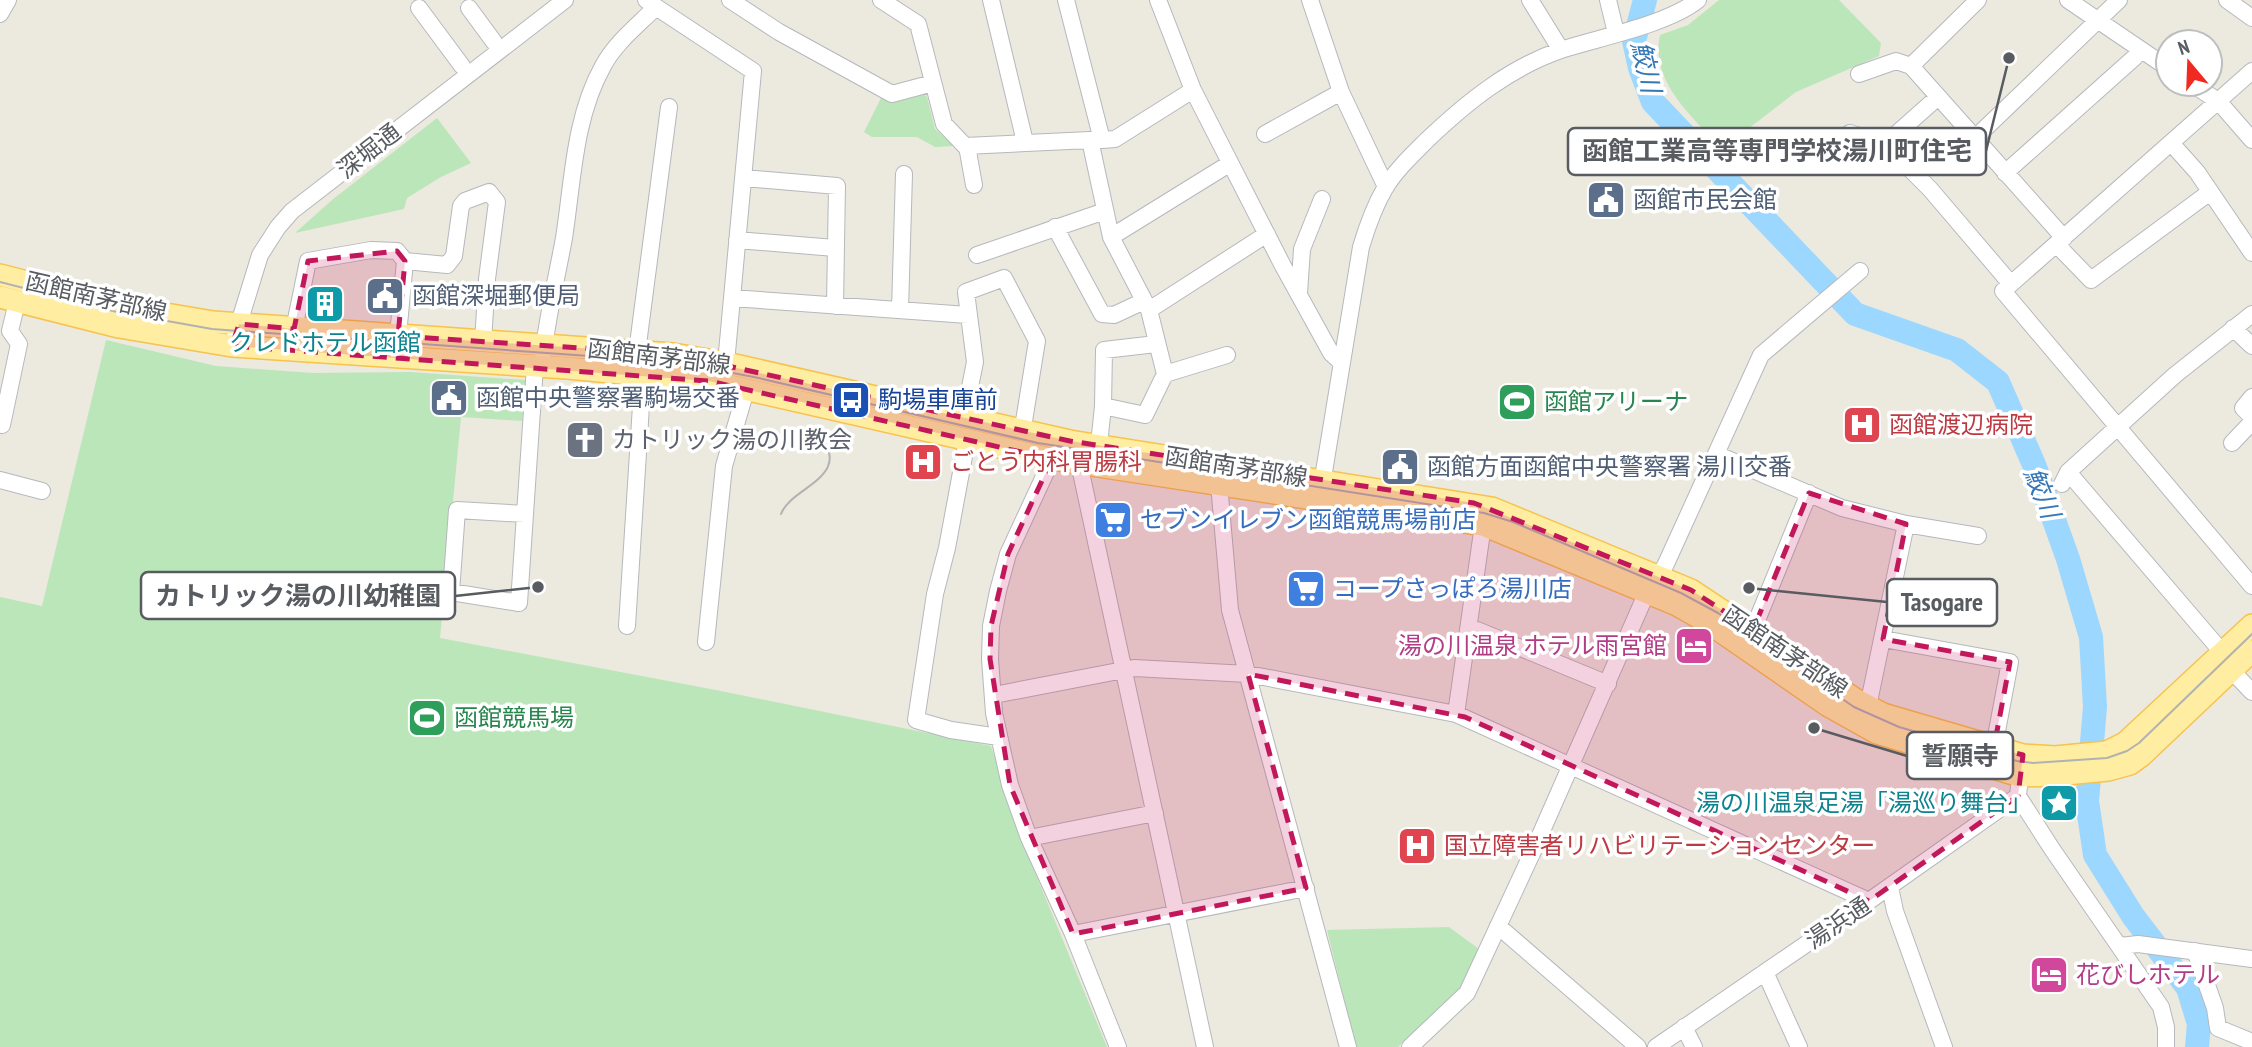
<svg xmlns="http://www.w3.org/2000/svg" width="2252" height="1047" viewBox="0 0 2252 1047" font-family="'PT Sans Narrow','Noto Sans JP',sans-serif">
<rect width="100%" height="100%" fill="#ece9df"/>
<path fill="#bbe6b9" d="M1719 0H1839L1881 43 1879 56 1796 92 1722 149C1693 117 1650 83 1660 35L1688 25Z
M922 93 927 97 935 129 954 146 935 147 917 137H872L864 132 881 98 891 103Z
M437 118 471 163 441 177 407 198 404 209 295 233 332 200Z
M106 340 216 366 313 373 410 372 526 380 522 421 461 417 440 638 716 690 991 746 1022 841 1107 1047H0V597L42 606Z
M1449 927 1479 949 1463 989 1398 1047H1356L1327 930Z"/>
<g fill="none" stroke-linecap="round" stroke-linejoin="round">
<path stroke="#9cd7ff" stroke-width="24" d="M1645 0 1634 41 1640 68 1653 102 1855 314 1957 350 1998 382 2035 467 2068 559 2091 637 2095 707 2087 801 2095 855 2133 916 2188 988 2199 1024 2197 1047"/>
<g stroke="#b5b8bd" stroke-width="18">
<path id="minor" d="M730 0 779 32 892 94 933 83
M881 0 918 24 944 124 965 146 1090 140
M991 0 1025 142
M1066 0 1102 140H1090L1111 237 1149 310 1165 374 1145 415 1103 406
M1158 0 1193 90 1283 266 1331 353 1342 363
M1310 0 1341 92 1386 187
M1530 0 1561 50
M1608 0 1616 33
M2068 0 2168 68
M2227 0 2252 18
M656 7 753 71 726 363
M419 8 462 66
M469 8 494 42
M0 14 8 0
M1911 66 1978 0
M2252 71 2003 291 2252 586
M1859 74 1896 61 1911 66 2064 238
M2192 84 2218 101 2252 140
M1265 134 1341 92
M1842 138 1850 133 1885 144 1930 189 2011 284
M1974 139 2119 0
M1102 140 1115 139 1193 90
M1885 144 1938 97
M2172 144 2197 172 2252 253
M967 146 974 185
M2005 173 2135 57
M744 178 837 186 835 306
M1055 227 1102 314 1114 315 1144 301
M1111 237 1229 164
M737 240 835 248
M2057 245 2091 280 2210 192
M977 255 1105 211
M1299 293 1302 249 1322 199
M732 298 968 315
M900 310 904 174
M1149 310 1267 234
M2233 328 2252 346
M294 329 308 261 371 250 397 251 405 261
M398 335 405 261 447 265 454 256 461 206 465 201 489 192 497 202 487 279 483 341
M232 346 260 255 278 227 292 211 565 0
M637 352 669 107
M543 354C548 314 557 276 564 238 573 180 574 118 603 66 615 43 638 25 656 7L646 0
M1165 374 1227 355
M2252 397 2243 408 2252 417
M966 407 975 362 966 292 1004 278 1037 341 1024 421
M2 425 19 344 10 331 17 302
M1100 435 1103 406 1104 350 1156 344
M2232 443 2252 422
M965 451 947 548 935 594 916 720 951 730 999 737
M1716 454 1842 508 1906 524 1866 716
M1082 456 1079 463 1205 1047
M1052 459 1008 554 998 591 991 626 990 659 994 713 1010 785 1029 838 1073 934 1118 1047
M2068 472 2222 652
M1220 474 1219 484 1230 610 1348 1047
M0 480 42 491
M2062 484 2068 472 2175 375 2252 314
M1321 490 1361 247C1367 227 1374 207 1385 188 1396 170 1412 155 1427 140 1467 102 1510 67 1564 49 1602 37 1668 24 1698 0
M525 514 457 510 451 592 519 603 535 366
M1906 524 1978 536
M627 626 643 374
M1477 630 1608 684
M1753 630 1809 493
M1883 639 2010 662 1994 747
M706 642 724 466 746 390
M2231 670 2252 692
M994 695 1134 668 1248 674 1456 714 1869 901
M1456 714 1483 525
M2019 786 2018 796 2052 849 2161 1007 2166 1027V1047
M1029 838 1155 813
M1890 887 1895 911 1944 1047
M1498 926 1638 1047
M1073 934 1306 888
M2120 946 2138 944 2252 959
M2195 951 2215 1008 2218 1028 2252 1042
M1765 972 1799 1047
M1684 1027 1694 1047
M1410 1047 1467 993 1534 849 1647 592 1665 566 1761 355 1860 271
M1656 1047 1869 901 2018 796"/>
</g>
<g stroke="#f7c24d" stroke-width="24">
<path id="major" d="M0 275 119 306 213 322 673 354 726 363 1070 441 1492 508 1691 590 1855 699 1883 714 2023 755 2055 757 2107 752 2125 743 2252 625
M0 297 119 327 232 346 567 368 709 381 1052 459 1483 525 1677 605 1707 622 1827 705 1877 733 2020 776 2055 775 2108 770 2130 764 2141 756 2252 651"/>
</g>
<use href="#minor" stroke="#fff" stroke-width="16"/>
<use href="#major" stroke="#ffeda1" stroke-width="21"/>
<path stroke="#b1b2b2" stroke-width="2" d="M0 282 117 312 212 329 674 362 754 377 1038 443 1484 513 1513 522 1681 593 1718 613 1854 707 1899 727 2017 761 2033 763 2107 758 2127 751 2139 743 2252 634
M781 514C791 486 856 478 818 432"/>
</g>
<path fill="#c2185b" fill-opacity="0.2" stroke="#c2185b" stroke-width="5" stroke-dasharray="14 9" stroke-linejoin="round" d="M397 251 405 261 398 336 673 354 1070 441 1474 503 1691 590 1753 630 1809 493 1906 524 1883 639 2010 662 1994 747 2023 755 2018 796 1869 901 1465 717 1248 674 1306 888 1073 934 1010 785 990 659 991 626 1008 554 1052 459 709 381 232 346 239 324 294 329 308 261Z"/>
<defs>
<g id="civic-square" transform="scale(2.0125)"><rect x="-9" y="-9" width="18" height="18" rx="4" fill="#5c6f8a" stroke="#fff"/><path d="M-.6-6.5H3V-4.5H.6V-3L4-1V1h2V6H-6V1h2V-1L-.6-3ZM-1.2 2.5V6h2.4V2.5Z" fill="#fff"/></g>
<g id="building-square" transform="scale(2.0125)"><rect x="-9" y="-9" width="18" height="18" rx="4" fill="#0f9aa8" stroke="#fff"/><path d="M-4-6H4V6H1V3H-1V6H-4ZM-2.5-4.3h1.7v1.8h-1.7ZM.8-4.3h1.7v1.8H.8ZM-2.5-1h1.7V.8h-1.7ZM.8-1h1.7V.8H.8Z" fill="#fff"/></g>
<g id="bus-square" transform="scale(2.0125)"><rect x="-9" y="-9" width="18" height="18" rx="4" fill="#1a4fb4" stroke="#fff"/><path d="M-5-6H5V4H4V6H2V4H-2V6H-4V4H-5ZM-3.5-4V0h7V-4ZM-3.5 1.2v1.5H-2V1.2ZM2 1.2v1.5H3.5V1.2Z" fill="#fff"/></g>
<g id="stadium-square" transform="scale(2.0125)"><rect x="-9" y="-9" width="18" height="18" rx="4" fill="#2e9e5b" stroke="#fff"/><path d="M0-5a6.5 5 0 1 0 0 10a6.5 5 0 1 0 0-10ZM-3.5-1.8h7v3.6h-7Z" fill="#fff"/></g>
<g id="hospital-square" transform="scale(2.0125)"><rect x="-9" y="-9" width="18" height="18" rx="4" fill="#e0444e" stroke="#fff"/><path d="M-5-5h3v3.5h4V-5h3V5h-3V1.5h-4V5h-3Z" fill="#fff"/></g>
<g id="church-square" transform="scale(2.0125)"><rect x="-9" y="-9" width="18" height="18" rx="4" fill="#6b7280" stroke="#fff"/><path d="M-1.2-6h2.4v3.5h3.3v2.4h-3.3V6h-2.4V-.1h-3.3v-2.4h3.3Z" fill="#fff"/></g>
<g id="supermarket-square" transform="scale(2.0125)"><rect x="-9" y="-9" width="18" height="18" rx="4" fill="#3f7fe0" stroke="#fff"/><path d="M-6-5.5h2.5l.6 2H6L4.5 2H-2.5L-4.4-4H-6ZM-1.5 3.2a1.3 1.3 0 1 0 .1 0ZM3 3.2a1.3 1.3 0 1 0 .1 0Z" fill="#fff"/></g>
<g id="hotel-square" transform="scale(2.0125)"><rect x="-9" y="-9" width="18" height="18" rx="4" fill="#d1479c" stroke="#fff"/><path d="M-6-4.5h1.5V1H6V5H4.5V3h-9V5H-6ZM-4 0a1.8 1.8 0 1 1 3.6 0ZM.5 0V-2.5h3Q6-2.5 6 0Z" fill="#fff"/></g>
<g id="sight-square" transform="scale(2.0125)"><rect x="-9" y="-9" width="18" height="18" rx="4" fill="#0f9aa8" stroke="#fff"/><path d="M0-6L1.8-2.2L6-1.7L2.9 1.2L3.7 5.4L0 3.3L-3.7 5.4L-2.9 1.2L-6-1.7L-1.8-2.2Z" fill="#fff"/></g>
</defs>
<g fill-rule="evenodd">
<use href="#civic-square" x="1606" y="200"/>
<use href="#civic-square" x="385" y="296"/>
<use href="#building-square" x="325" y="304"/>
<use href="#civic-square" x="449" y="398"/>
<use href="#bus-square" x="851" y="400"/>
<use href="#stadium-square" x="1517" y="402"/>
<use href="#hospital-square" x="1862" y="425"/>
<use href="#church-square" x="585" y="440"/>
<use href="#hospital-square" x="923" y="462"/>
<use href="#civic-square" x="1400" y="467"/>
<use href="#supermarket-square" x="1113" y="520"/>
<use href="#supermarket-square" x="1306" y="589"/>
<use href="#hotel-square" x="1694" y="646"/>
<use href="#stadium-square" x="427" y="718"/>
<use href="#sight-square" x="2059" y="803"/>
<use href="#hospital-square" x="1417" y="846"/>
<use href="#hotel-square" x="2049" y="975"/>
</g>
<g text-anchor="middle" stroke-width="7" stroke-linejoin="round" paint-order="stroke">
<g font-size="24" fill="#585c61" stroke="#fff">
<text transform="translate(369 151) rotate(-38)" y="8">深堀通</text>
<text transform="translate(96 297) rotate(13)" y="8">函館南茅部線</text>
<text transform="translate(659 357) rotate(7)" y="8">函館南茅部線</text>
<text transform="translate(1236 467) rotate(9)" y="8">函館南茅部線</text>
<text transform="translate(1785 652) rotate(34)" y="8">函館南茅部線</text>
<text transform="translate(1838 923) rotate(-34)" y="8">湯浜通</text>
</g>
<g font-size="24" fill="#4e5e75" stroke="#fff" text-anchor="start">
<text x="1633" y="208">函館市民会館</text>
<text x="412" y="304">函館深堀郵便局</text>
<text x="476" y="406">函館中央警察署駒場交番</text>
<text x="1427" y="475">函館方面函館中央警察署 湯川交番</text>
</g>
<g font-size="24" fill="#0d838f" stroke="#fff">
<text x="325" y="351">クレドホテル函館</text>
<text x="2032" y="811" text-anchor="end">湯の川温泉足湯「湯巡り舞台」</text>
</g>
<g font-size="24" fill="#164399" stroke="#fff" text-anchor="start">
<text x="878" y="408">駒場車庫前</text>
</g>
<g font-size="24" fill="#27864d" stroke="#fff" text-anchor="start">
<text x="1544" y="410">函館アリーナ</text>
<text x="454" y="726">函館競馬場</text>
</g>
<g font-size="24" fill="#be3a42" stroke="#fff" text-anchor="start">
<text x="1889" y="433">函館渡辺病院</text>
<text x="950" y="470">ごとう内科胃腸科</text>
<text x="1444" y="854">国立障害者リハビリテーションセンター</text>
</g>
<g font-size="24" fill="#5b616d" stroke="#fff" text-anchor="start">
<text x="612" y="448">カトリック湯の川教会</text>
</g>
<g font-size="24" fill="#366cbe" stroke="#fff" text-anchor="start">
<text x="1140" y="528">セブンイレブン函館競馬場前店</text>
<text x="1333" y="597">コープさっぽろ湯川店</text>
</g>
<g font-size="24" fill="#b23c85" stroke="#fff" text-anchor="end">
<text x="1667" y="654">湯の川温泉 ホテル雨宮館</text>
<text x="2076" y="983" text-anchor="start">花びしホテル</text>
</g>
<g font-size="26" font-style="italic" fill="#3678b5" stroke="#fff">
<text transform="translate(1646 67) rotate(77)" y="9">鮫川</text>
<text transform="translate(2042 493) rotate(68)" y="9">鮫川</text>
</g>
</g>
<path fill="none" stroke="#585c61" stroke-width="2.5" d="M2009 58L1986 151M538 587L455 596M1749 588L1887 602M1814 728L1907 756"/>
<g fill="#585c61" stroke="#fff" stroke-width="2.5">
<circle cx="2009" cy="58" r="7"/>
<circle cx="538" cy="587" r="7"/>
<circle cx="1749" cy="588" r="7"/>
<circle cx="1814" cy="728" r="7"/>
</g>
<g fill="#fff" stroke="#585c61" stroke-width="2.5">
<rect x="1568" y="128" width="418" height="47" rx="7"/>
<rect x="141" y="572" width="314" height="47" rx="7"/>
<rect x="1887" y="579" width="110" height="47" rx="7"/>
<rect x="1907" y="732" width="106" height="47" rx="7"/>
</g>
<g font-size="26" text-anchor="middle" font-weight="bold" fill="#585c61">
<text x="1777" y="160">函館工業高等専門学校湯川町住宅</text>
<text x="298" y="605">カトリック湯の川幼稚園</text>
<text x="1942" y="611">Tasogare</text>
<text x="1960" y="765">誓願寺</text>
</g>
<g transform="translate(2189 63) rotate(341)"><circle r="33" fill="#ffffff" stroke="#bcbec0" stroke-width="2"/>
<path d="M0-5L12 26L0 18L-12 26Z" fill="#f02a21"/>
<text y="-10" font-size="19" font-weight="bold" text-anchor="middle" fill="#585c61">N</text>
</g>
</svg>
